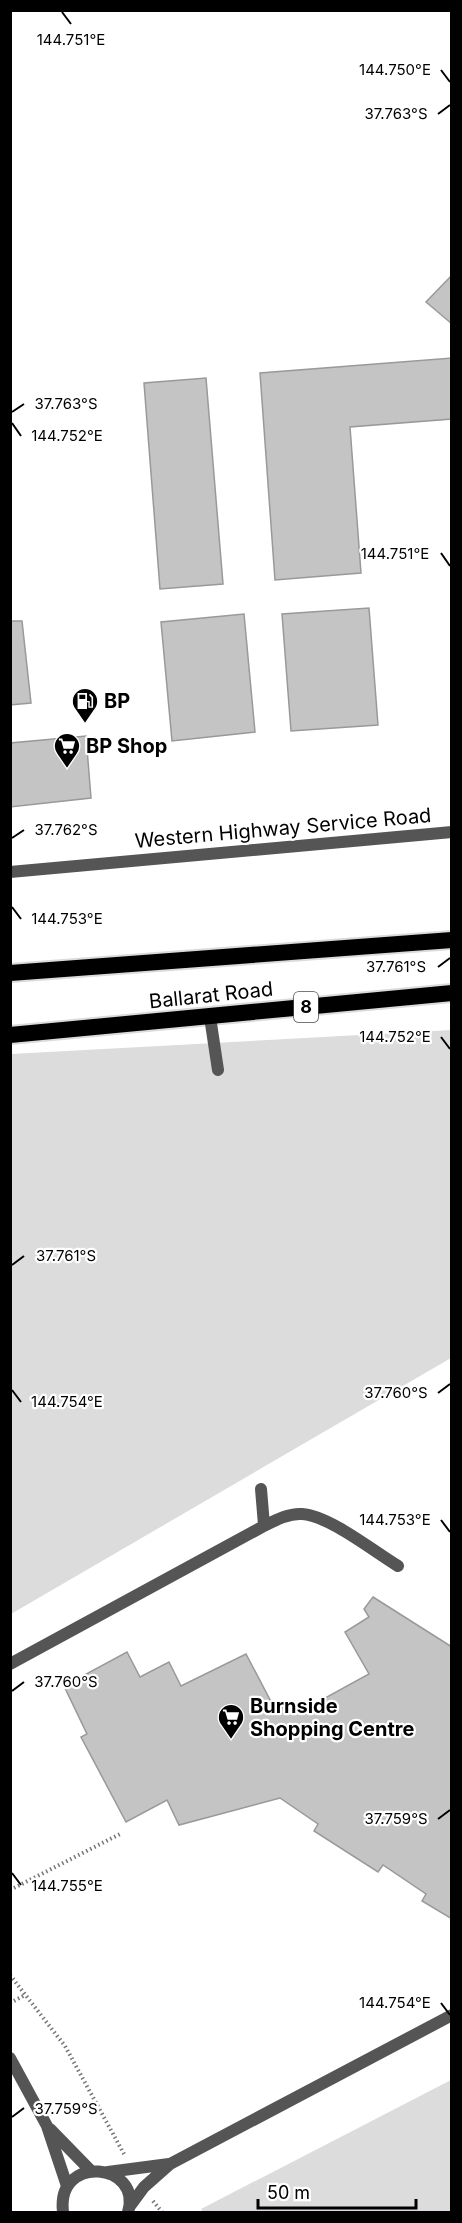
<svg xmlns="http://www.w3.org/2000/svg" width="462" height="2223" viewBox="0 0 462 2223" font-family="Inter,sans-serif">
<rect width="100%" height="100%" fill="#fff"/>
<path fill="#dcdcdc" d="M451 1030V1358L11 1614V1054Z
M451 2080V2212H203L201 2209Z"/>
<path fill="#c4c4c4" stroke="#999" stroke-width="1.5" d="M452 275V324L426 302Z
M452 358V419L350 427 361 573 275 580 260 373Z
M206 378 223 584 160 589 144 383Z
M369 608 378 725 291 731 282 614Z
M244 614 255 732 172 741 161 622Z
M10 621H22L31 703 10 705Z
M86 736 91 798 10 807V743Z
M373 1597 452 1647V1919L422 1901 426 1894 383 1865 378 1872 314 1831 318 1824 280 1798 179 1825 167 1800 126 1822 81 1737 87 1734 64 1686 127 1652 140 1677 169 1662 181 1686 246 1654 276 1711 293 1703 298 1713 369 1674 345 1632 369 1617 364 1609Z"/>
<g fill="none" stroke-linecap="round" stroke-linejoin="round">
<g stroke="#dbdbdb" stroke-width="20">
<path id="trunk" d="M10 973 452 940
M10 1035 452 993"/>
</g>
<path stroke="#777" stroke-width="4" stroke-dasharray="1.5 3" stroke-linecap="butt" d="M10 1890 120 1834
M10 1975 65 2046 124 2154
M10 2003 25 1995
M153 2201 162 2212"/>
<path stroke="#555" stroke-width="12" d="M261 1489 264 1525
M10 1664 262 1527C274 1521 288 1513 302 1514 330 1516 373 1551 398 1566
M108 2172 169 2164
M130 2206 144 2187 170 2164 452 2015"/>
<path stroke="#555" stroke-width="12" d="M10 872 452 832
M210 1017 218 1070"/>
<path stroke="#555" stroke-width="12" d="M10 2058 47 2126 67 2186
M50 2129 91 2171
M63 2212C56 2153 143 2163 128 2212"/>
<use href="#trunk" stroke="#000" stroke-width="16"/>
</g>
<path fill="none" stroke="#000" stroke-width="2" d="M62 12 71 24M441 70 450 82M438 114 450 105M12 412 24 404M12 423 21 436M441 553 450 566M12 838 24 830M12 907 21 919M438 967 450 958M441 1037 450 1049M12 1265 24 1256M12 1390 21 1402M438 1393 450 1384M441 1520 450 1532M12 1691 24 1682M438 1819 450 1810M12 1873 21 1885M441 2003 450 2015M12 2117 24 2108"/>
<defs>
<g id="fuel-pin" transform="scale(1.35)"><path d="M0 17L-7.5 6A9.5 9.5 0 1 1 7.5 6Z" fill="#000" stroke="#fff"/><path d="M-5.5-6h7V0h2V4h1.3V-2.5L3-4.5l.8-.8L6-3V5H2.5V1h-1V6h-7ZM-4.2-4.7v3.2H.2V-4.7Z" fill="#fff"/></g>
<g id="supermarket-pin" transform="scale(1.35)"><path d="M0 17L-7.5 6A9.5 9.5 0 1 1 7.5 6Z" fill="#000" stroke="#fff"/><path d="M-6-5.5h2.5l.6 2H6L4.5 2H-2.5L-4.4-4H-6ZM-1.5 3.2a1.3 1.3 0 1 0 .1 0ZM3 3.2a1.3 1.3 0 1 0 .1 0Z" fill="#fff"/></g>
</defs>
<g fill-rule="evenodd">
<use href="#fuel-pin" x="85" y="701"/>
<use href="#supermarket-pin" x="67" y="746"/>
<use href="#supermarket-pin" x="231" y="1717"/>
</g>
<g text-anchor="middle" stroke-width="4.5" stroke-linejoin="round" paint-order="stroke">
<rect fill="#fff" stroke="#4c4c4c" stroke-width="1.5" x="294" y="992" width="24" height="30" rx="4.5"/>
<g font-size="18" font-weight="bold" fill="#000">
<text x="306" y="1013">8</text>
</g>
<g font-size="20" font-weight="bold" fill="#000" stroke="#fff" text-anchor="start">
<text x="104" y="708">BP</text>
<text x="86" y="753">BP Shop</text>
<text x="250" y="1713">Burnside<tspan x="250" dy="23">Shopping Centre</tspan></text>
</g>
<g font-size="20" fill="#000" stroke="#fff">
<text transform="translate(283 828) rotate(-5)" y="7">Western Highway Service Road</text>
<text transform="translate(211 995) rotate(-6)" y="7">Ballarat Road</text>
</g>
</g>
<g font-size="15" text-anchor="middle" fill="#000" stroke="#fff" stroke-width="4.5" stroke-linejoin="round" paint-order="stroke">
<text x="71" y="45">144.751°E</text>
<text x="395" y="75">144.750°E</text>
<text x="396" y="119">37.763°S</text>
<text x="66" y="409">37.763°S</text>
<text x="67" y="441">144.752°E</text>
<text x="395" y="559">144.751°E</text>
<text x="66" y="835">37.762°S</text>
<text x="67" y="924">144.753°E</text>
<text x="396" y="972">37.761°S</text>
<text x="395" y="1042">144.752°E</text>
<text x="66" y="1261">37.761°S</text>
<text x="396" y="1398">37.760°S</text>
<text x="67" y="1407">144.754°E</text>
<text x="395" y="1525">144.753°E</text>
<text x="66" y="1687">37.760°S</text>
<text x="396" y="1824">37.759°S</text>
<text x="67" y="1891">144.755°E</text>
<text x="395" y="2008">144.754°E</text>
<text x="66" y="2114">37.759°S</text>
</g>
<rect width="462" height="2223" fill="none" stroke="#000000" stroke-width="24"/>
<path d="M258 2199v9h158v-9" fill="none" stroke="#000000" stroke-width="3"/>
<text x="267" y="2199" font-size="18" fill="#000000" stroke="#ffffff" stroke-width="4.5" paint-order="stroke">50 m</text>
</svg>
